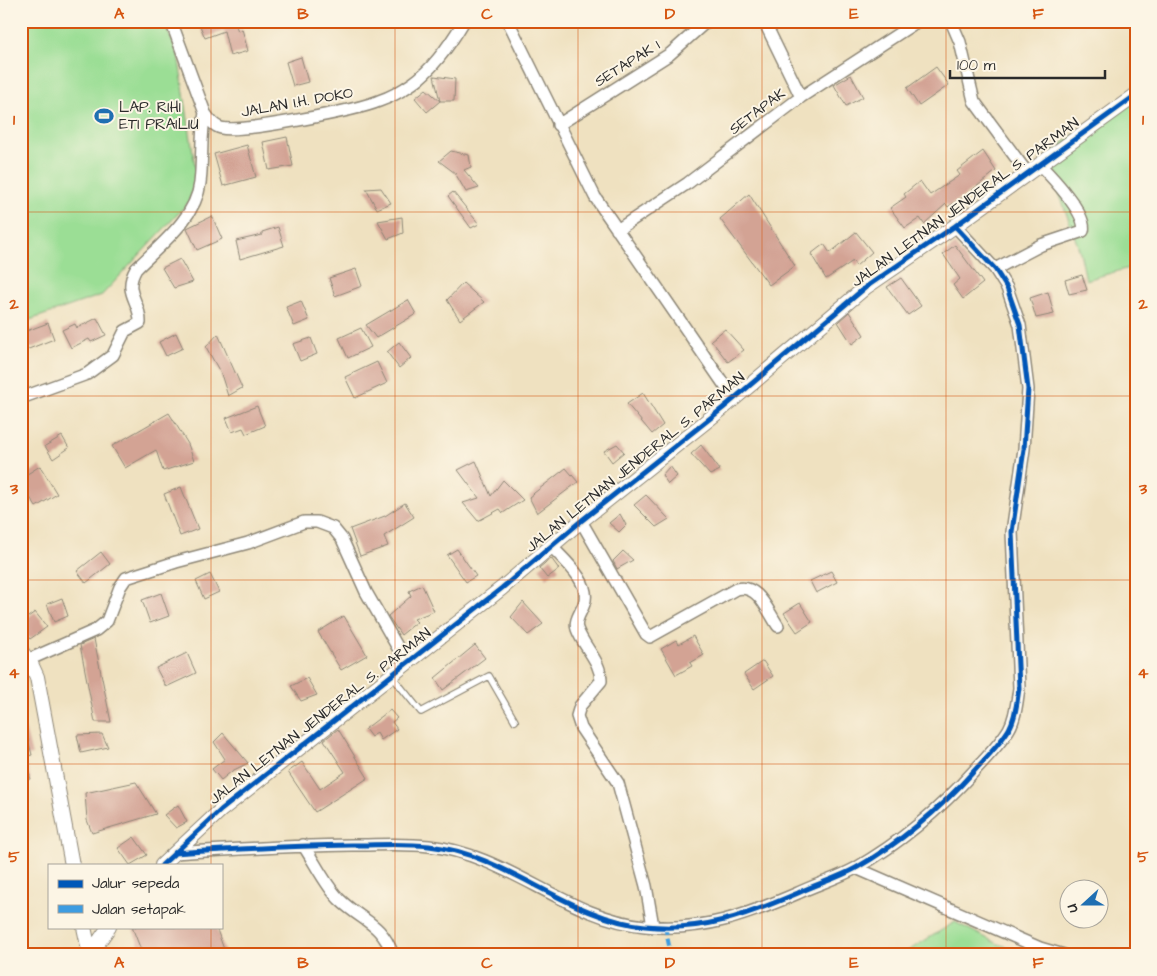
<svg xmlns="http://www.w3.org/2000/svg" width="1157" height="976" viewBox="0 0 1157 976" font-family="'Architects Daughter',sans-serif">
<rect width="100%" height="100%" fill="#fcf5e5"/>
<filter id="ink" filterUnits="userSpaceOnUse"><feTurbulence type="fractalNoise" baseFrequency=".02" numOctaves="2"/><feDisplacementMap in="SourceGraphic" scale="10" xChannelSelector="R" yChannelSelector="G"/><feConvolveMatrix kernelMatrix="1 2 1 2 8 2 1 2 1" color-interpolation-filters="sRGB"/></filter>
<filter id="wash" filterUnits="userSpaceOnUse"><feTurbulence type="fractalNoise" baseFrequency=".0096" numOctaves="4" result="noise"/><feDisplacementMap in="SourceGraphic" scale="20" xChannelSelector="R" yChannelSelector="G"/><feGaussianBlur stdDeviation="1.12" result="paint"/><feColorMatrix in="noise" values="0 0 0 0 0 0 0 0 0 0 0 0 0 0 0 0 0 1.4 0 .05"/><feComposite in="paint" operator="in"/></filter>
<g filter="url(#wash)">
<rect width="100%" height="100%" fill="#efe1c0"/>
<path fill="#9bde95" stroke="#638460" d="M21 21H163L178 54 197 179 188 203 102 295 21 323Z
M1136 87V266L1086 280 1080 252 1046 156Z
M955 922 998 944 1038 955H901Z"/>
<g id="blocks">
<path fill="#d3a394" d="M198 21H234L238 31 242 29 248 51 230 56 224 31 205 38Z
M301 57 308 82 293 86 286 62Z
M936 67 949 85 919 106 907 88Z
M851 75 863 97 846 106 834 85Z
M434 76 455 79 454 101H440Z
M426 89 440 101 427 112 415 98Z
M287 137 293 166 269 170 263 142Z
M247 145 256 177 223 186 214 154Z
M451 151 469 155 471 167 464 170 479 188 466 192 455 173 439 161Z
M983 151 996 171 966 195 948 207 946 204 924 224 920 218 905 228 890 208 906 197 904 194 920 181 930 195 960 175 957 171Z
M381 188 391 203 377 209 366 189Z
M453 192 479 224 471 228 448 196Z
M749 194 795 266 769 285 720 219Z
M212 216 222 239 197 250 187 228Z
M402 217 403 233 388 239 378 221Z
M278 227 284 246 240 259 236 241 262 235V232Z
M856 232 872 252 856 266 853 261 826 279 811 254 824 244 830 253Z
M955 245 983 283 963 299 953 285 960 279 943 254Z
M180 259 193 282 174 288 162 268Z
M356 269 362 286 335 296 329 278Z
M1082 275 1087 290 1069 294 1065 280Z
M901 278 921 306 908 315 887 287Z
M463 283 484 302 460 320 447 300Z
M1048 292 1054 314 1036 318 1030 298Z
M408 300 416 314 376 338 366 325Z
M301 301 309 320 294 326 286 307Z
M849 312 864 335 852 344 838 322Z
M97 318 106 335 91 342 89 339 71 348 62 330 75 324 77 328Z
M48 323 54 339 21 352V333Z
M361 328 371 347 348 358 339 338Z
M725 329 744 350 728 362 711 340Z
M176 333 183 348 166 356 159 342Z
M218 334 242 388 228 396 221 374 206 347Z
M311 338 317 354 300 361 293 344Z
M399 342 411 358 399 368 387 352Z
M377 362 387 383 355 398 345 377Z
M643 393 663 425 652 434 627 404Z
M257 406 265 426 246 434 243 428 232 432 226 418Z
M169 413 188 444 194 461 163 471 156 450 125 468 112 446Z
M62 436 69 448 53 459 45 446Z
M617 444 624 452 612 462 604 451Z
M701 445 720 470 710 475 691 454Z
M476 461 491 496 503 480 523 500 503 513 500 509 478 521 463 503 479 498 458 470Z
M40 466 57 494 36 507 21 483V478Z
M670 466 677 476 668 484 662 475Z
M566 468 578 482 537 513 529 497Z
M181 487 198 529 180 536 164 494Z
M646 495 669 519 656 527 634 505Z
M405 503 414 517 384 536 388 546 360 556 350 529 385 516Z
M620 514 626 525 619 532 609 523Z
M457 549 476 576 466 582 447 555Z
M623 551 633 560 617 569 613 561Z
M101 552 110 564 86 583 77 571Z
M551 558 559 569 547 578 539 568Z
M831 571 837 582 816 593 810 581Z
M210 574 219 592 204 599 196 581Z
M422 585 434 611 414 619 417 622 401 635 388 616 411 596 409 591Z
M161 593 169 616 150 623 142 600Z
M62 598 68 616 54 622 47 604Z
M523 602 543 624 528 635 511 617Z
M800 603 812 622 797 632 784 613Z
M35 612 47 627 30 639 21 628V622Z
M344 616 367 655 341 670 318 632Z
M693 636 704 655 690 663 692 666 676 675 661 649 676 640 679 644Z
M94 639 111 722H95L80 645Z
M475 645 485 658 443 690 435 678Z
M187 653 196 673 166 687 156 668Z
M763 661 773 676 754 689 744 674Z
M307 678 317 695 301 701 291 686Z
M390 710 397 718 392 722 397 729 381 740 377 733 371 737 365 729Z
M24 724 32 755 24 757 31 779 21 782V725Z
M338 729 368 778 315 812 288 772 302 762 320 789 345 772 324 740Z
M223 733 248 763 232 771 221 780 212 769 225 759 214 742Z
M102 734 108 747 81 753 77 735Z
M136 782 156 814 92 833 87 820 85 793Z
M178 805 187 822 176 828 164 815Z
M134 837 147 855 130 865 118 848Z
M132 927H216L226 955H143Z"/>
</g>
</g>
<g filter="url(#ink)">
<use href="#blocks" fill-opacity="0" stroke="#8d8676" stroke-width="1"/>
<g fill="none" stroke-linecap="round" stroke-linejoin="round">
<g stroke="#8d8676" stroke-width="8">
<path id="service" d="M392 676 421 712 489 676 515 721"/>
</g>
<g stroke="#8d8676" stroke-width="14">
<path id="minor" d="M171 21 205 113C209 119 213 126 221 128 241 133 358 110 379 101 391 97 403 90 413 83 434 68 451 43 464 21
M508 21 595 197 734 399
M764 21 801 97
M951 21 960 42 974 101 1028 174
M558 125 670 54 707 21
M617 230 688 183 801 97 918 21
M995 269 1041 245 1083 231C1088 215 1051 176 1040 165
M21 398 87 374 113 355 125 331 140 323C141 301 122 293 136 269 160 245 196 218 200 183 203 159 200 136 205 113
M581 521 646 634 650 637 736 589C758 583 767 610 778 626
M552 547C564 560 592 583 584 604 581 613 574 620 577 629 584 648 601 661 601 681L580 706 577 716 581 728 618 783 646 886 653 926
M28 660 96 630 107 621 120 587 126 578 176 562 248 543 304 522H317L333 528 342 539 366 592 406 662
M303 845C314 861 327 888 340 900 363 922 381 922 393 955
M174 853C234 849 293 846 352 845 378 845 404 843 429 846 507 854 568 919 645 926 703 932 747 915 798 893 817 884 838 878 856 868 900 843 941 808 975 770 986 758 1000 744 1009 729 1016 717 1017 701 1019 688L1012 532 1024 449 1028 389 1020 325 1007 288 995 269 955 226
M856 868 1040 948 1064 955"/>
</g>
<g stroke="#8d8676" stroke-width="16">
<path id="tertiary" d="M21 651 32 666 37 677 72 865
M162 865 221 810 502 588 581 521 723 408 866 287 955 226 1136 95
M84 927 90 955
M90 954 109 927"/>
</g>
<use href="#service" stroke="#fff" stroke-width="5.5"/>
<use href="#minor" stroke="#fff" stroke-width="11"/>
<use href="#tertiary" stroke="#fff" stroke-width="14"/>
<path stroke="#3d9ce1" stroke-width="4" stroke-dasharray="8 4" stroke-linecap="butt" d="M665 926 671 955"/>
<g stroke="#fcf5e5" stroke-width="8">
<path id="cycleway" d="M174 853C234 849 293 846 352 845 378 845 404 843 429 846 507 854 568 919 645 926 703 932 747 915 798 893 817 884 838 878 856 868 900 843 941 808 975 770 986 758 1000 744 1009 729 1016 717 1017 701 1019 688L1012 532 1024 449 1028 389 1020 325 1007 288 995 269 955 226
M162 865 221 810 502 588 581 521 723 408 866 287 955 226 1136 95"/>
</g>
<use href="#cycleway" stroke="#0057b8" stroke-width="5"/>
</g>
</g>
<path fill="none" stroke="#d5540f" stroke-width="1" stroke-opacity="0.55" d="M211 21V865M395 21V955M578 21V955M762 21V955M946 21V955M21 212H1136M21 396H1136M21 580H1136M21 764H1136M211 927V955"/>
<defs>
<g id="stadium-bare" transform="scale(1.5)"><path d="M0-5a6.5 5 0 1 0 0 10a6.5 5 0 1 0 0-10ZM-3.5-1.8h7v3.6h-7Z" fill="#1f6fb2" stroke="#fcf5e5" stroke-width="2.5" paint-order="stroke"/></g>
</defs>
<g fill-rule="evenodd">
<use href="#stadium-bare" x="104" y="116"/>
</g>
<g text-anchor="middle" stroke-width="4" stroke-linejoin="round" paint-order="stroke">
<g font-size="15" fill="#2b2b2b" stroke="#fcf5e5">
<text transform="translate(627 63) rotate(-32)" y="5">SETAPAK 1</text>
<text transform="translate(297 102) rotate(-10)" y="5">JALAN I.H. DOKO</text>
<text transform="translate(757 111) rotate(-37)" y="5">SETAPAK</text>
<text transform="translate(965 202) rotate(-36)" y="5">JALAN LETNAN JENDERAL S. PARMAN</text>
<text transform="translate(635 462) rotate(-39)" y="5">JALAN LETNAN JENDERAL S. PARMAN</text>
<text transform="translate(320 716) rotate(-38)" y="5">JALAN LETNAN JENDERAL S. PARMAN</text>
</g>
<g font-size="15" fill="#2b2b2b" stroke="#fcf5e5" text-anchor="start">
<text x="119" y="112">LAP. RIHI<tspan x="119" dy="17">ETI PRAILIU</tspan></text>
</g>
</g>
<rect width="1157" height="976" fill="none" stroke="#fcf5e5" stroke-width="55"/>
<rect x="48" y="864" width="175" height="65" fill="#fcf5e5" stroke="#a8a49b"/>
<rect x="58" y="880" width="25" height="8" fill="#0057b8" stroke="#a8a49b"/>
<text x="92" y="888" font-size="15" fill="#2b2b2b">Jalur sepeda</text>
<rect x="58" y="905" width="25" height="8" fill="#3d9ce1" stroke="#a8a49b"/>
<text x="92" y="914" font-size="15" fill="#2b2b2b">Jalan setapak</text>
<g transform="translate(1084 904) rotate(249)"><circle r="24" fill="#fcf5e5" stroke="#a8a49b"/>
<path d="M0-4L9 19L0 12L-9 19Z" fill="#1f6fb2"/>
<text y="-8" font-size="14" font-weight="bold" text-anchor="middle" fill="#2b2b2b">U</text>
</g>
<path d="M950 70v8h155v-8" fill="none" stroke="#2b2b2b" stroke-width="2.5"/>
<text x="957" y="70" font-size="15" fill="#2b2b2b" stroke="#fcf5e5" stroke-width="4" paint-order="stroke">100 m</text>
<rect x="28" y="28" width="1102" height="920" fill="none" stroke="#d5540f" stroke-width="2"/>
<g font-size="16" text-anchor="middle" font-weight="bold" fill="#d5540f">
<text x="119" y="19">A</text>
<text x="303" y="19">B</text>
<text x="487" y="19">C</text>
<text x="670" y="19">D</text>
<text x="854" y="19">E</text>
<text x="1038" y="19">F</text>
<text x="14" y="125">1</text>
<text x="1143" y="125">1</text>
<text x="14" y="309">2</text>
<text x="1143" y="309">2</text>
<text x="14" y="494">3</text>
<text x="1143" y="494">3</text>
<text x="14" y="678">4</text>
<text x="1143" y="678">4</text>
<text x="14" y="862">5</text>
<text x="1143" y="862">5</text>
<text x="119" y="968">A</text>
<text x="303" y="968">B</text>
<text x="487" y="968">C</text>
<text x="670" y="968">D</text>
<text x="854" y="968">E</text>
<text x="1038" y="968">F</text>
</g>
</svg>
